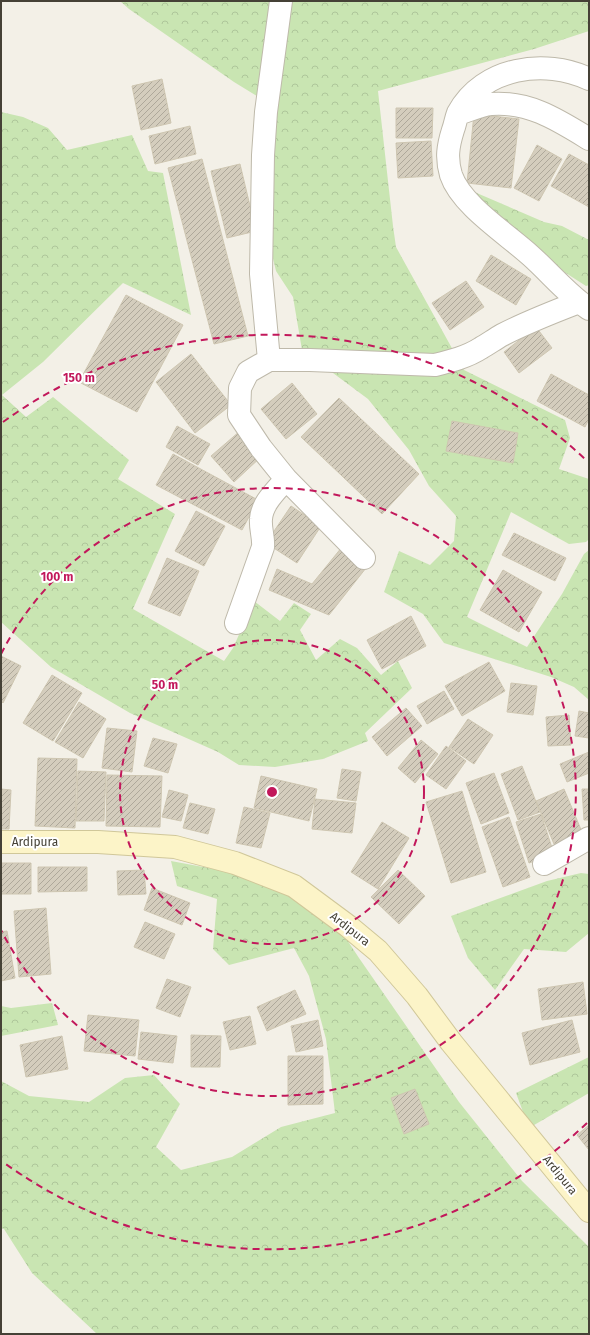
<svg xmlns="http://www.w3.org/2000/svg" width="590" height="1335" viewBox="0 0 590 1335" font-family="'Fira Sans',sans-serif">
<defs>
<pattern id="forest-crowns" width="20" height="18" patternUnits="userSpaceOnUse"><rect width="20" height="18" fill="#c9e5b2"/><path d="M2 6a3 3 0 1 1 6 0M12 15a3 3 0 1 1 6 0" fill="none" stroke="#aec69a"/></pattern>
<pattern id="building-hatch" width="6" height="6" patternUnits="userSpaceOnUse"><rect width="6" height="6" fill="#d4cdbd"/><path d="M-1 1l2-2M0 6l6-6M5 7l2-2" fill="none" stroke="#aea89a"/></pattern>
</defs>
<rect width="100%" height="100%" fill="#f3f0e7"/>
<path fill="url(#forest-crowns)" d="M120 1H589V31L534 49 378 91 393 226 396 247 464 370 565 420 570 438 559 469 589 479V539L586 542 569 544 511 512 467 617 527 647 562 594 584 554 589 550V700L574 687 551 677 444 643 423 614 384 592 399 551 430 565 454 541 456 516 429 486 409 450 368 399 302 350 293 297 276 271 266 229 265 101 234 82 129 9Z
M1 112 23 117 48 128 67 150 132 135 148 171 163 173 191 315 123 283 43 362 2 395 26 417 53 397 129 460 118 479 175 514 133 609 224 661 233 648 254 601 280 621 294 603 311 614 300 630 316 660 340 639 357 648 381 675 398 661 412 688 365 733 368 741 323 759 275 767 239 765 218 752 130 713 51 667 1 622Z
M472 191 544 222 562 226 589 240V285L586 286 530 250Z
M171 861 230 872 288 892 330 914 359 958 459 1102 522 1181 589 1247V1334H97L32 1273 4 1229 1 1228V1081L29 1096 89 1102 125 1078 154 1075 180 1104 156 1147 181 1170 232 1157 281 1127 335 1113 326 1039 309 976 294 948 229 965 213 949 217 899 177 886Z
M581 873 589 874V933L566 952 524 949 495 990 468 958 451 916 547 881Z
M52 1003 58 1025 1 1036V1006L11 1008Z
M589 1057V1093L529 1128 516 1093Z"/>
<path fill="url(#building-hatch)" stroke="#cec6b1" d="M162 79 171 123 141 130 132 86Z
M396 108H433L432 138H396Z
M474 114 519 119 511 188 467 183Z
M190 126 196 154 155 164 149 136Z
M431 141 433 176 398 178 396 143Z
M537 145 562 159 539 201 514 188Z
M569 154 589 165V207L551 186Z
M202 159 248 336 214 344 168 168Z
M240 164 256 231 227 238 211 171Z
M491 255 531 279 516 305 476 281Z
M466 281 484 307 450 330 432 303Z
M126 295 183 325 137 412 79 382Z
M536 327 552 348 519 373 504 352Z
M191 354 231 405 195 433 156 382Z
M551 374 589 395V419L585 427 537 401Z
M292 383 317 414 286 439 261 409Z
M339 398 419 474 382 514 301 437Z
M452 421 518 433 513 463 446 451Z
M177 426 210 444 198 465 166 447Z
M240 431 262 456 234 482 211 456Z
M173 454 258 500 242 530 156 485Z
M291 506 321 526 297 563 266 543Z
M196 511 225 526 204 566 175 551Z
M514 533 566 558 555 581 502 555Z
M342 547 366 568 329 615 269 590 277 569 312 584Z
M167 558 199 571 180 616 148 603Z
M503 570 542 592 519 632 480 610Z
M411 616 426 646 382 669 367 640Z
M1 656 21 666 3 703 1 701Z
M489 662 505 691 462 716 445 686Z
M52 675 82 693 53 741 23 723Z
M511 683 537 686 533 715 507 712Z
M444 691 454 709 427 724 417 706Z
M79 702 106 719 83 758 55 742Z
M406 708 422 726 387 756 372 737Z
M579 711 589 713V738L575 736Z
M569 715 571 745 548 746 546 717Z
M468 719 493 735 474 764 449 747Z
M107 728 137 731 132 772 102 768Z
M153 738 177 744 168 773 144 766Z
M421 740 438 754 415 783 398 768Z
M446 746 466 761 446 789 426 775Z
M589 752V773L567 782 560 764Z
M38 758 77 759 75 828 35 826Z
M522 766 540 812 518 820 501 774Z
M342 769 361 772 356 801 337 798Z
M78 771 106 772 104 821H76Z
M494 773 509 813 481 824 466 783Z
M107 775 162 776 160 827 106 826Z
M261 776 317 789 309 821 254 808Z
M1 789 11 790 9 829H1Z
M564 789 582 832 554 844 536 801Z
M582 789H589V820H584Z
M169 790 188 795 181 821 162 817Z
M462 791 486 872 451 883 426 802Z
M315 799 356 803 352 833 312 829Z
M190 803 215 809 208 834 183 828Z
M244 807 270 813 261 848 236 843Z
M541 814 554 854 529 863 516 822Z
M509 817 530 877 503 887 482 827Z
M382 822 409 838 378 889 351 872Z
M1 863H31V894H1Z
M38 867H87V891L38 892Z
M144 870 146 894 118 895 117 871Z
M398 870 425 896 399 924 371 897Z
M152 888 190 903 182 925 144 910Z
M46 908 51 974 19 977 14 911Z
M145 922 175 934 164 959 134 947Z
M7 931 15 978 1 981V932Z
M167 979 191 987 180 1017 156 1008Z
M583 982 587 1014 542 1020 538 989Z
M295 990 306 1014 267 1031 257 1007Z
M88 1015 139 1020 135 1056 84 1051Z
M250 1016 256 1044 230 1050 223 1022Z
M318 1020 323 1046 296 1052 291 1026Z
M572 1020 580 1052 530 1065 522 1033Z
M141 1032 177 1036 173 1063 138 1059Z
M191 1035 221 1036 220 1067H191Z
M62 1036 68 1069 26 1077 20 1045Z
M288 1056H323V1104L288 1105Z
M415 1089 429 1124 404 1134 391 1098Z
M589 1125V1150L577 1135Z"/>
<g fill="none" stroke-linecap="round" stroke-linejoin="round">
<g stroke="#beb9aa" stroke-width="24">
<path id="street" d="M589 79C545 58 483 67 458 113 456 118 455 125 453 130 448 146 446 158 451 175 461 205 507 234 531 256 550 273 567 294 589 309
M458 114C468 111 480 105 491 104 529 101 558 120 589 139
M269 360 261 274 263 155 266 112 281 1
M364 558 286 479 261 448 239 415 240 388 248 372 269 360H310L435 365C451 361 467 357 481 348 488 344 495 339 502 335 527 322 553 312 579 302
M236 623 263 547C264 538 260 528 261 519 262 503 276 491 286 479
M544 864 589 838"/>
</g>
<g stroke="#d0c799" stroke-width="24">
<path id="secondary" d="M1 842H98L175 847 235 863 294 886 348 926 378 951 417 996 451 1042 589 1211"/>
</g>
<use href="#street" stroke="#fff" stroke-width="22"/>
<use href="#secondary" stroke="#fcf4c8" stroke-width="22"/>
</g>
<g fill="none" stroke="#c2185b" stroke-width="2" stroke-dasharray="7 5">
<circle cx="272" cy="792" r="152"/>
<path d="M1 654A304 304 0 1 1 1 930"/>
<path d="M587 1123A457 457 0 0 1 3 1162M3 422A457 457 0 0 1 587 461"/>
</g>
<g text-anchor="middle" stroke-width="4" stroke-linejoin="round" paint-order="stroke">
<g font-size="12" fill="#454136" stroke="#fff">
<text x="35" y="846">Ardipura</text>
<text transform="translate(350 929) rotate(38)" y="4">Ardipura</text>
<text transform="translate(560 1175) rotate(51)" y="4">Ardipura</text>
</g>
</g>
<circle cx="272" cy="792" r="6" fill="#c2185b" stroke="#fff" stroke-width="2"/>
<g font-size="12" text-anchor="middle" font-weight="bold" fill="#c2185b" stroke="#fff" stroke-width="4" stroke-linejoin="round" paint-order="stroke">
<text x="79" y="382">150 m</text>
<text x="57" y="581">100 m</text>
<text x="165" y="689">50 m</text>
</g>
<rect width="590" height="1335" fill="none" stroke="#454136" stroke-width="4"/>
</svg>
